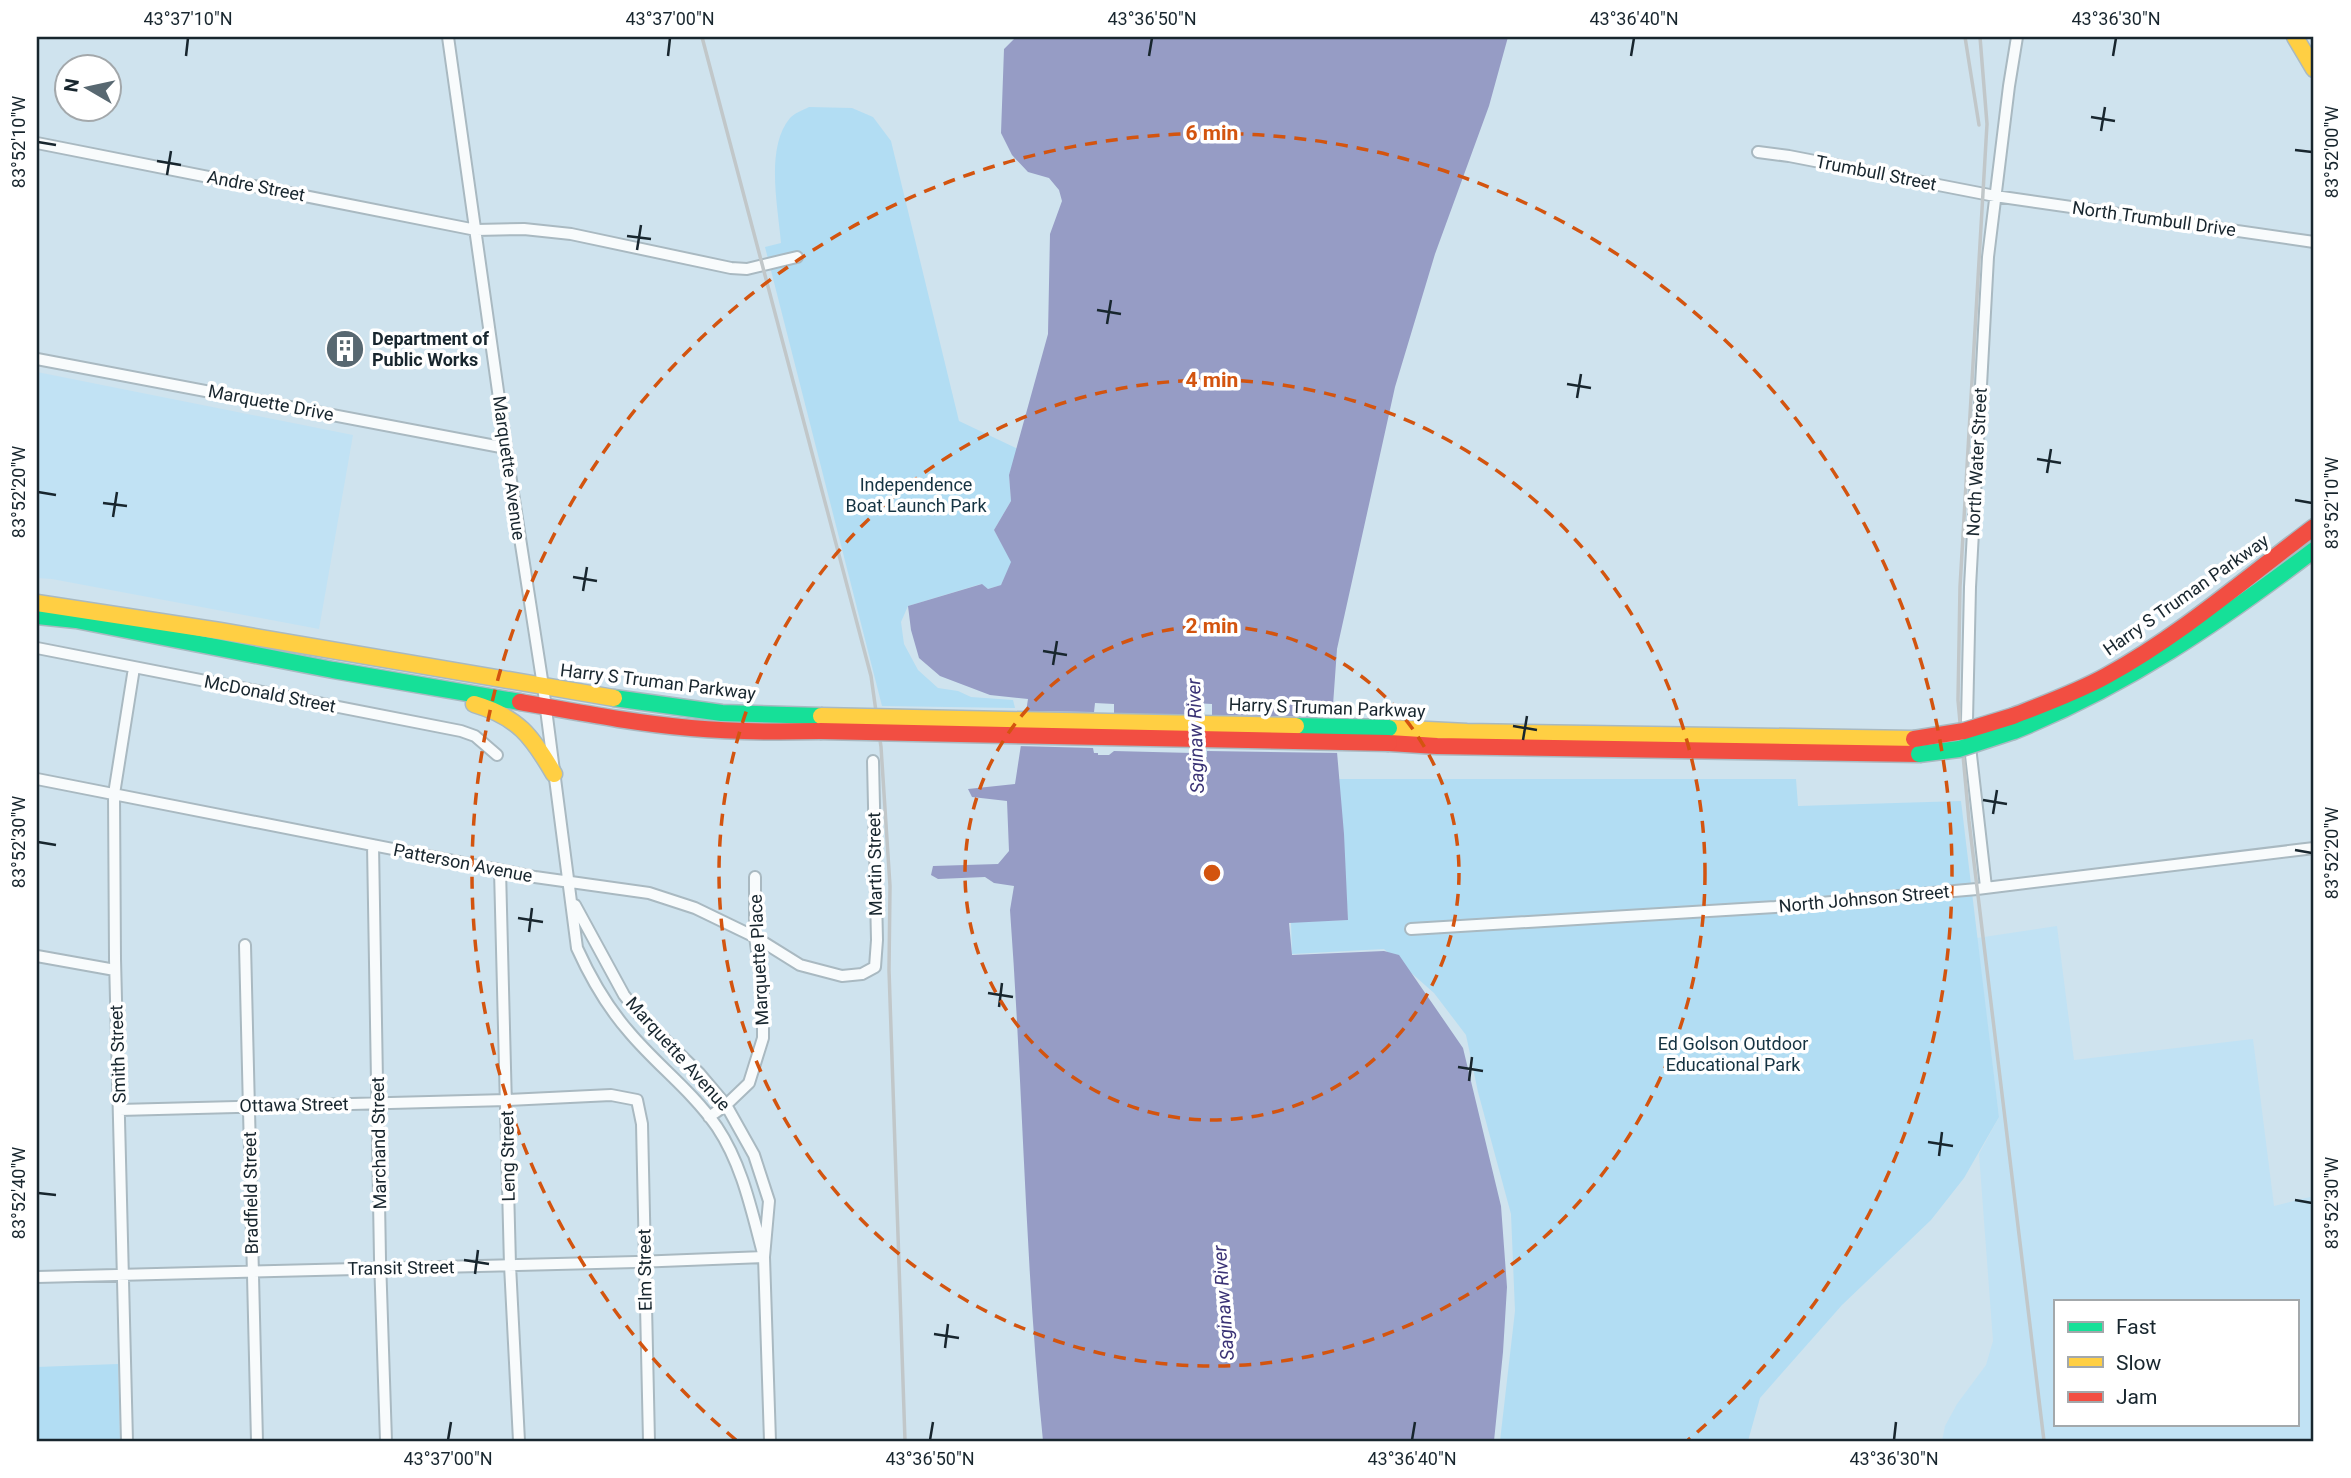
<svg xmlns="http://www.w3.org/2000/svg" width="2351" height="1478" viewBox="0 0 2351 1478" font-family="Roboto,sans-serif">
<rect width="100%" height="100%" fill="#cfe3ee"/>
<path fill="#c1e2f4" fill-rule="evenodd" d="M37 372 353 435 319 629 52 579 37 578Z
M2057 926 2074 1060 2253 1039 2274 1206 2314 1196V1441H1942L1945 1426 1957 1404 1986 1365 1993 1341 1979 1154 1999 1117 1977 938ZM2055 1301H2297V1424H2055Z"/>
<path fill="#b2ddf3" d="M809 107 852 108 873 117 891 141 959 421 1018 449 1009 475 1011 501 994 530 1012 562 1001 585 988 589 981 584 908 606 901 622 904 644 918 670 938 688 958 691 971 697 1013 700 1015 708 882 706 765 247 781 243C778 206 765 148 790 118 795 113 803 110 809 107Z
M1339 779H1796L1798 806 1961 801 1999 1117 1964 1178 1931 1220 1842 1305 1760 1398 1748 1441H1500L1515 1311 1511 1214 1478 1092 1466 1035 1434 993 1384 949 1292 954 1291 922 1348 920Z
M118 1364 120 1441H37V1367Z"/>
<path fill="#969cc5" d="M1016 37H1508L1489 106 1435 254 1395 387 1337 649 1333 705 1344 834 1348 920 1289 923 1292 955 1384 951 1399 955 1463 1048 1501 1206 1507 1287 1503 1352 1494 1441H1043C1025 1265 1023 1087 1010 910L1014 886 994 883 985 877 938 879 931 875 933 866 998 864 1009 851 1007 801 972 797 968 789 1015 784 1028 699 990 695 940 676 919 658 911 630 908 606 982 584 988 589 1001 585 1011 562 994 530 1011 501 1009 475 1048 334 1050 234 1062 201 1059 190 1049 178 1028 172 1012 155 1001 133 1004 49Z"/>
<path fill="#cfe3ee" d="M1095 703 1114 704V714L1193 716V703L1212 704V715L1337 717 1341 753 1207 751V757H1197L1192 753 1114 751 1109 755H1098V753H1094L1093 748 1017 746 1023 711 1094 712Z"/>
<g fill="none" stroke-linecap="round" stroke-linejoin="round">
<g stroke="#a9b9c1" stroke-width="14">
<path id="street" d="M448 37 506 448 543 686 577 948C591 979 607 1007 630 1033 658 1066 692 1091 717 1127 743 1166 752 1213 764 1257
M37 143 476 230 524 229 571 234 731 268 747 269 797 257
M1758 152 1789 156 1995 196 2314 242
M37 359 506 448
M37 648 461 731 475 736 497 755
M37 779 535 877 649 893 695 908 755 937 800 965 842 976 862 974 875 967 877 940 873 761
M373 845 380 1259 386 1441
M500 870 510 1265 519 1441
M1986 887 1967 720 1970 587 1988 257 2009 86 2017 37
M575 905 624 995 638 1013 699 1073 726 1105 754 1155 769 1201 764 1257 770 1441
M1411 929 1775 907 1977 889 2314 848
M245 945 257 1441
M37 956 115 970
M119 1110 507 1100 611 1095 637 1100 642 1124 649 1441
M709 1117 726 1105 749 1083 763 1038V991L755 937V877
M37 1277 636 1262 764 1257
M127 1441 115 959 114 794 134 668"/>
</g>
<g stroke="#a9b9c1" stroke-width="19">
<path id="fast" d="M37 616 76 620 333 670 520 702
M614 698 722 713 821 716
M2014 731C2126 686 2218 623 2314 550"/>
</g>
<g stroke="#a9b9c1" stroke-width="19">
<path id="slow" d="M2295 37 2314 69
M37 603 220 631 614 698
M474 704C518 717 532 736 554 774
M1389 728 1467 732 1914 739"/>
</g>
<g stroke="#a9b9c1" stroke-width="19">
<path id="jam" d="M520 702C577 712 633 723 691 728 734 732 777 732 820 731
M2013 716C2044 704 2077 692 2106 676 2181 635 2246 578 2314 527
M1389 743 1437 746 1919 754"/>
</g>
<use href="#street" stroke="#f8fbfc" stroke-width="10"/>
<use href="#fast" stroke="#16e098" stroke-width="16"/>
<use href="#slow" stroke="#ffcf43" stroke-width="16"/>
<use href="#jam" stroke="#f24e42" stroke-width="16"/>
<path stroke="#c1c7c9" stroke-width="3.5" d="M702 37 871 676 881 747 890 886 889 970 905 1441
M1965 37 1979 125
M1980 37 1987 124 1960 587 1958 700 1969 821 2044 1441"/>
<g stroke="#a9b9c1" stroke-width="19" stroke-linecap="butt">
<path id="fast-bridge" d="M1296 726 1389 728
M1919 754 1959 749 2014 731"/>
</g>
<g stroke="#a9b9c1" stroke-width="19" stroke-linecap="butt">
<path id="slow-bridge" d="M821 716 1296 726"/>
</g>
<g stroke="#a9b9c1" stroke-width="19" stroke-linecap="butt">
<path id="jam-bridge" d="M820 731 1389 743
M1914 739 1964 731 2013 716"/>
</g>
<use href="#fast-bridge" stroke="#16e098" stroke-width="16"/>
<use href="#slow-bridge" stroke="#ffcf43" stroke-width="16"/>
<use href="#jam-bridge" stroke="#f24e42" stroke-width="16"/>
</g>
<path fill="none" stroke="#18262e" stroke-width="2.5" d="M186 56 188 38M668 56 670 38M1149 56 1152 38M1631 56 1634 38M2113 56 2116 38M2091 117 2115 121M2101 131 2105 107M38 142 56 145M2295 150 2312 152M157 161 181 165M167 175 171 151M627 236 651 239M637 250 641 225M1097 310 1121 314M1107 324 1111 300M1567 384 1591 388M1577 398 1581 374M2037 459 2061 463M2047 473 2051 449M38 492 56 495M2295 500 2312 503M103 503 127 506M113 517 117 492M573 577 597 581M583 591 587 567M1043 651 1067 655M1053 665 1057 641M1513 726 1537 730M1523 740 1527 716M1983 800 2007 804M1993 814 1997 790M38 842 56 845M2295 850 2312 853M518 918 543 922M529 932 532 908M988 993 1013 997M999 1007 1002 983M1458 1067 1483 1071M1469 1081 1472 1057M1928 1142 1953 1146M1939 1156 1942 1132M38 1193 56 1195M2295 1200 2312 1203M464 1260 489 1264M475 1274 478 1250M934 1334 959 1338M945 1348 948 1324M448 1440 451 1422M930 1440 933 1422M1412 1440 1415 1422M1894 1440 1896 1422"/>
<g fill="none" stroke="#d3540f" stroke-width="3.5" stroke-dasharray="12 9">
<circle cx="1212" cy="873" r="247"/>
<circle cx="1212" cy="873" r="493"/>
<path d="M736 1440A740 740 0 1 1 1688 1440"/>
</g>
<defs>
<g id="building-disc" transform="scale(2.0125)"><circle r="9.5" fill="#586871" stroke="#fff"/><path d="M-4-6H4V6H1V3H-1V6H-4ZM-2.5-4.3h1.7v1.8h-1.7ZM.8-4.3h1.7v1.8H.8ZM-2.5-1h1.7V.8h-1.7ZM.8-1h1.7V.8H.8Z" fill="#fff"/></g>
</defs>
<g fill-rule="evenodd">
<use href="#building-disc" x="345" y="349"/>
</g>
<g text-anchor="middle" stroke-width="7" stroke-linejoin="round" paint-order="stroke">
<g font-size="18" fill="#18262e" stroke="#fff">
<text transform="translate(1876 173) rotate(11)" y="6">Trumbull Street</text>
<text transform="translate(256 186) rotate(11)" y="6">Andre Street</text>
<text transform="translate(2154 219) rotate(8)" y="6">North Trumbull Drive</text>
<text transform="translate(271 403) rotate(11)" y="6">Marquette Drive</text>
<text transform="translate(1977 462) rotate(-87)" y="6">North Water Street</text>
<text transform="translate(509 468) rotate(82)" y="6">Marquette Avenue</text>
<text transform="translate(2186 595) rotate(-35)" y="6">Harry S Truman Parkway</text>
<text transform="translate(658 682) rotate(7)" y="6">Harry S Truman Parkway</text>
<text transform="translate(270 694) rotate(11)" y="6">McDonald Street</text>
<text transform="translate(1327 708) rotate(2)" y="6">Harry S Truman Parkway</text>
<text transform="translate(463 863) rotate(11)" y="6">Patterson Avenue</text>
<text transform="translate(875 864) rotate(-91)" y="6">Martin Street</text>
<text transform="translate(1864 899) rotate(-5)" y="6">North Johnson Street</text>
<text transform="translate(759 960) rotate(-93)" y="6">Marquette Place</text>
<text transform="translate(118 1054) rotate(-92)" y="6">Smith Street</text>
<text transform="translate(678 1054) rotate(48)" y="6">Marquette Avenue</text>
<text transform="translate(294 1105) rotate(-1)" y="6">Ottawa Street</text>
<text transform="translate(379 1143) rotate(-91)" y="6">Marchand Street</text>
<text transform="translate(508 1156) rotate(-91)" y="6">Leng Street</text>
<text transform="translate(251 1193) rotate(-91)" y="6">Bradfield Street</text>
<text transform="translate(401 1268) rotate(-1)" y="6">Transit Street</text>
<text transform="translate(645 1270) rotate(-91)" y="6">Elm Street</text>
</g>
<g font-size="18" font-weight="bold" fill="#18262e" stroke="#fff" text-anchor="start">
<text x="372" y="345">Department of<tspan x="372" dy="21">Public Works</tspan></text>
</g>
<g font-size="18" fill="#153342" stroke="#fff">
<text x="916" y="491">Independence<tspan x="916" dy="21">Boat Launch Park</tspan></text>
<text x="1733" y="1050">Ed Golson Outdoor<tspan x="1733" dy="21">Educational Park</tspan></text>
</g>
<g font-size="19" font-style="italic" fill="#3b3376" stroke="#fff">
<text transform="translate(1195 736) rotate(-92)" y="7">Saginaw River</text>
<text transform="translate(1223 1303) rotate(-94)" y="7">Saginaw River</text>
</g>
</g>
<circle cx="1212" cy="873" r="10" fill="#d3540f" stroke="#fff" stroke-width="3.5"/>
<g font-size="21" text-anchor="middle" font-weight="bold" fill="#d3540f" stroke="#fff" stroke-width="7" stroke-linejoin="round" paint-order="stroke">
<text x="1212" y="140">6 min</text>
<text x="1212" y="387">4 min</text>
<text x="1212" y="633">2 min</text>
</g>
<rect width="2351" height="1478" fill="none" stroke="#ffffff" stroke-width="77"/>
<rect x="2054" y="1300" width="245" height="126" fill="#ffffff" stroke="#a3a8ab" stroke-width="2"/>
<rect x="2068" y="1322" width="35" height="10" fill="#16e098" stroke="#a3a8ab" stroke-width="2"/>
<text x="2116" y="1334" font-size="21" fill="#18262e">Fast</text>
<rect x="2068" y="1357" width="35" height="10" fill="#ffcf43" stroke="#a3a8ab" stroke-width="2"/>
<text x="2116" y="1370" font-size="21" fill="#18262e">Slow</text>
<rect x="2068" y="1392" width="35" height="10" fill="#f24e42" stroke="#a3a8ab" stroke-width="2"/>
<text x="2116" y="1404" font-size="21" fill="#18262e">Jam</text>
<g transform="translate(88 88) rotate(279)"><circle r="33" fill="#ffffff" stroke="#a3a8ab" stroke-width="2"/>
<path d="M0-5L12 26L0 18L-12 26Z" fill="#586871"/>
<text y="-10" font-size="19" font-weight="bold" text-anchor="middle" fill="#18262e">N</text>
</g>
<rect x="38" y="38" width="2274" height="1402" fill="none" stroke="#18262e" stroke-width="2.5"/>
<g font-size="18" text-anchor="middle" fill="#18262e">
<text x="188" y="25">43°37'10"N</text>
<text x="670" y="25">43°37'00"N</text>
<text x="1152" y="25">43°36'50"N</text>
<text x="1634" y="25">43°36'40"N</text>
<text x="2116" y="25">43°36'30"N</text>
<text transform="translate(19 142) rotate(-90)" y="6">83°52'10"W</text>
<text transform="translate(2332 152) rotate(-90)" y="6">83°52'00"W</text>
<text transform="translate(19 492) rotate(-90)" y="6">83°52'20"W</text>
<text transform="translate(2332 503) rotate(-90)" y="6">83°52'10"W</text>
<text transform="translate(19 842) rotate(-90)" y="6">83°52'30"W</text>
<text transform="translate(2332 853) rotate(-90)" y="6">83°52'20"W</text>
<text transform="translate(19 1193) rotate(-90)" y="6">83°52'40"W</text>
<text transform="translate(2332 1203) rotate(-90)" y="6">83°52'30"W</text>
<text x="448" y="1465">43°37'00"N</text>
<text x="930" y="1465">43°36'50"N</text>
<text x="1412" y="1465">43°36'40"N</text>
<text x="1894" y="1465">43°36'30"N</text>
</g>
</svg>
